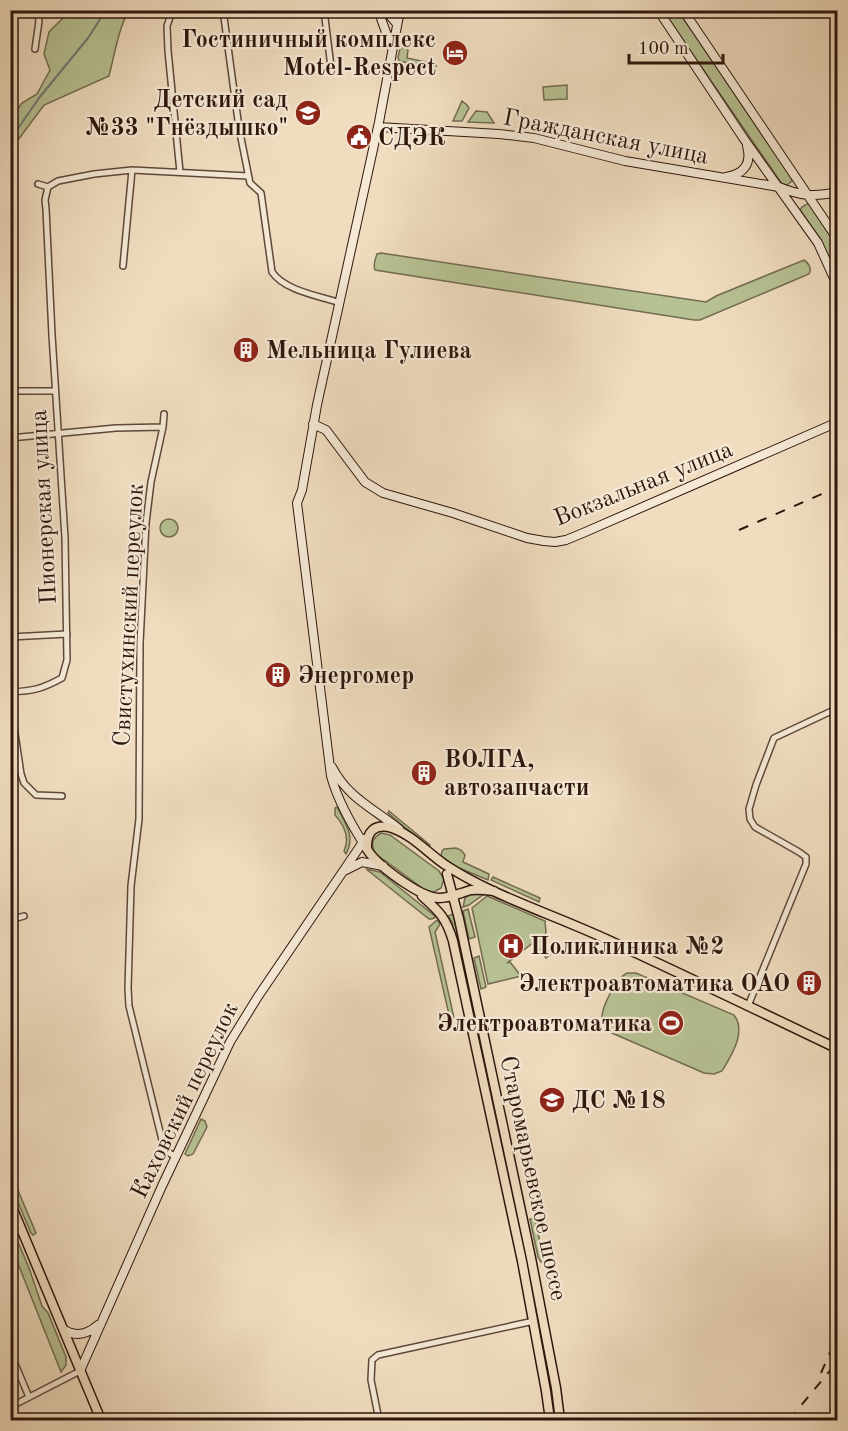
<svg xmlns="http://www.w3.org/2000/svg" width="848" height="1431" viewBox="0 0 848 1431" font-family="'Old Standard TT',serif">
<rect width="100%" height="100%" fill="#f0ddc0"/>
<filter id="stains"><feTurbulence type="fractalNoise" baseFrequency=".00333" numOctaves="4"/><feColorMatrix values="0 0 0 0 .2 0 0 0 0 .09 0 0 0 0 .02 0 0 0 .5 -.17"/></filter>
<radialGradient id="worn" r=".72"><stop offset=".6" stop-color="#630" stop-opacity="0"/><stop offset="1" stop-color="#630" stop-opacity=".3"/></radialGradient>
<path fill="#b7c294" stroke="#726c50" stroke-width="1.5" d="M69 11H129C119 26 114 57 109 76L44 105 15 144 11 142V119L22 103 37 94 50 70 44 54 49 32 68 13Z
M663 11H678L792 176V181L787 185 782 184Z
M404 47 408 50 407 58 436 64V68L399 61 398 57 400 49Z
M567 85V99L544 100 543 87Z
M462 101 466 104 469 108 462 121H453Z
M476 111 487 112 494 123 468 122Z
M807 204H810L830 233 837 247V278L821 240 800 210 802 207Z
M381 253 706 302 716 296 804 260C809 263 812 269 809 274L700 320H694L375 270C373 265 375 259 377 254Z
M160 528a9 9 0 1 1 18 0a9 9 0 1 1-18 0Z
M337 807C345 823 356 836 346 854L344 851C350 838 344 825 335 815V808Z
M389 811 430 845 428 847 388 813Z
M381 833 390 835 439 871 444 879 441 888 434 892 425 890 376 854C370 845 372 838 381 833Z
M456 848 461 850 465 855 463 862 489 874 488 880 454 866 441 856 442 851 444 849Z
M366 869 380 872 436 917 432 919H429Z
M493 877 540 898 539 902 491 880Z
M470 894H484L469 905 463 907 465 898Z
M487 896 545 921 546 932 542 942 551 954 546 958 534 942 507 963 510 962 521 976 488 984 472 908Z
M468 909 475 937 469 939 463 911Z
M453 914 510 1171 546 1356H543L506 1172 452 922 448 916Z
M437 920 440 924 435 932 454 1018 450 1019 429 927Z
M479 956 486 987 481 989 474 958Z
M627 973H636L734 1015C747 1032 731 1056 722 1071L714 1074 704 1073 612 1033C607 1028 601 1024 602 1016 603 1004 617 978 627 973Z
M201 1119 205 1121 207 1127 193 1154 188 1156 185 1154Z
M17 1188 36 1233 33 1235 31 1233 14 1193 15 1190Z
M535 1218 544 1262H541L538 1257 530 1219Z
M10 1223 29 1268 42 1306 48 1313 66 1357V1365L61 1372 11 1246Z"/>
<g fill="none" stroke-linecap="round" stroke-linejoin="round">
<path stroke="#707874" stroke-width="2" d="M10 140 39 98 88 38 106 10"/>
<g stroke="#5e483a" stroke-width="8">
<path id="street" d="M176 10 171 14 167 26 168 51 180 172
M223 10 239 128 250 183 261 193 272 272C285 291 320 296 340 303
M324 10 331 67
M35 49 39 21 37 10
M38 184 48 187
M123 266 132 170
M10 391H55
M164 414 163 427 151 482 146 523 140 643 139 819 131 886 128 988 129 1006 164 1148 166 1151 176 1157
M10 438 116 428 163 427
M10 637 67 634
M10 692C33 691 42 689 62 678L67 660 65 538 52 335 46 209 45 200 48 187 58 181 94 174 132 170 248 176
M10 700 21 774 24 783 36 795 62 796
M10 920 24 916
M748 1006 806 864V857L799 852 755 827 750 819 749 809 756 785 774 738 838 708
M10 1352 29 1397
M10 1407 80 1371
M379 1420 371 1380 372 1360 378 1355 534 1321"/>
</g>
<g stroke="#2e160d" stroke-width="10">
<path id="secondary" d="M378 10 392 49
M385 10 397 24
M658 10 744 139 818 243 838 287
M683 10 838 240
M378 127 499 134 534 138 625 161 779 187C801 196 814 197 838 192
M726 177C744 174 752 164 747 146
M313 424 326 430 365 482 383 493 453 513 527 538 544 541 555 542 566 540 583 533 838 422
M332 767C348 798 373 808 399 829
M367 849C352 826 338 802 331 776L297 503 302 490 317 405 379 122 400 10
M344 871 362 862 383 866
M64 1330C76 1337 88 1334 98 1325
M80 1371 162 1186 230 1042 257 998 365 839"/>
</g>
<g stroke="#2e160d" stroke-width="11">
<path id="primary" d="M447 874 459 919 531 1258 556 1388 560 1420
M494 891C486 890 478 889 471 890 460 893 450 898 439 898 421 898 375 864 367 849 366 832 374 823 392 828 412 835 427 852 444 864 459 874 476 883 493 891 530 908 569 922 606 939 684 975 761 1012 838 1049
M422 896C440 912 446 918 453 941L522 1261 546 1391 550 1420
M10 1202 101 1420"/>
</g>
<use href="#street" stroke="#f5e9d6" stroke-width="5"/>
<use href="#secondary" stroke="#f5e9d6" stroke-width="8"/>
<use href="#primary" stroke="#f0ddc0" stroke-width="8"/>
<path stroke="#2e160d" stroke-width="2" stroke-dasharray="10 10" stroke-linecap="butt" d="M739 530 838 487
M821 1373 838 1334
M789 1420 838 1361"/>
</g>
<defs>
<g id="hotel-disc" transform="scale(1.35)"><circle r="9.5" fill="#8f2418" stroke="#f5e9d6"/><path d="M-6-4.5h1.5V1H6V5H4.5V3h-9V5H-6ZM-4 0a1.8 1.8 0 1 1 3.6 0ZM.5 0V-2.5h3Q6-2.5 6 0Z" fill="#fff"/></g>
<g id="school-disc" transform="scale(1.35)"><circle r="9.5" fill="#8f2418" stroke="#f5e9d6"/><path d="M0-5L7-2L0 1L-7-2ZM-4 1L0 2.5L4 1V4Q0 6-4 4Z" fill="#fff"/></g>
<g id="civic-disc" transform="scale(1.35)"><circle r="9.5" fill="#8f2418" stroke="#f5e9d6"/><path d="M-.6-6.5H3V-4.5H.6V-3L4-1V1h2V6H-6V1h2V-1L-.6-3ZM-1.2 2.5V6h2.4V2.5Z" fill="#fff"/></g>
<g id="building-disc" transform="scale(1.35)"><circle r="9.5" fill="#8f2418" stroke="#f5e9d6"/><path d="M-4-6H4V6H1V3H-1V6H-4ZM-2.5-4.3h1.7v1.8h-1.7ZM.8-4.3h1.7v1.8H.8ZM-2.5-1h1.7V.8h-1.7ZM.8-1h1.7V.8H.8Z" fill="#fff"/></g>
<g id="hospital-disc" transform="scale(1.35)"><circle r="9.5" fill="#8f2418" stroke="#f5e9d6"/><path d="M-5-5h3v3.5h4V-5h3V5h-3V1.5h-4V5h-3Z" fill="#fff"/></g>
<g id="stadium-disc" transform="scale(1.35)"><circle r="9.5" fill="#8f2418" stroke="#f5e9d6"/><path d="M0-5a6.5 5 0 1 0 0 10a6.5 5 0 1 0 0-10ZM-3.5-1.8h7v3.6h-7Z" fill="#fff"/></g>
</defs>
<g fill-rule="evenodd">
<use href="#hotel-disc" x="455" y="53"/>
<use href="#school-disc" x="308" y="113"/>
<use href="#civic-disc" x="359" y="137"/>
<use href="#building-disc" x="246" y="350"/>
<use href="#building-disc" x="278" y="675"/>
<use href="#building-disc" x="424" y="773"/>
<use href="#hospital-disc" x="511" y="946"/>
<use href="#building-disc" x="809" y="983"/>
<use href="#stadium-disc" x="671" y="1023"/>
<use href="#school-disc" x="552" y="1100"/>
</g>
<g text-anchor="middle" stroke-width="4.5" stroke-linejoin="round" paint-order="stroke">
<g font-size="24" font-weight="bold" fill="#2e160d" stroke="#f5e9d6" text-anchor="start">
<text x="436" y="47" text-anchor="end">Гостиничный комплекс<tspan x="436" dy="28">Motel-Respect</tspan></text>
<text x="288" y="107" text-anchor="end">Детский сад<tspan x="288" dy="28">№33 "Гнёздышко"</tspan></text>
<text x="378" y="145">СДЭК</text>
<text x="266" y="358">Мельница Гулиева</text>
<text x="298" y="683">Энергомер</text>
<text x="444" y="767">ВОЛГА,<tspan x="444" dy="28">автозапчасти</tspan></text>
<text x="530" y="954">Поликлиника №2</text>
<text x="790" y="991" text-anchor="end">Электроавтоматика ОАО</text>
<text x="652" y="1031" text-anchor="end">Электроавтоматика</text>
<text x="572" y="1108">ДС №18</text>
</g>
<g font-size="24" fill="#2e160d" stroke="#f5e9d6">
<text transform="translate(606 136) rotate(11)" y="8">Гражданская улица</text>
<text transform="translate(643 483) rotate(-22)" y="8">Вокзальная улица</text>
<text transform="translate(43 507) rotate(-93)" y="8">Пионерская улица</text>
<text transform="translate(128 615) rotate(-87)" y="8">Свистухинский переулок</text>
<text transform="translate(184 1100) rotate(-64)" y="8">Каховский переулок</text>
<text transform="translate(534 1178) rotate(78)" y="8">Старомарьевское шоссе</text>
</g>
</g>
<rect width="848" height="1431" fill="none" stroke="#f0ddc0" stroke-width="36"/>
<rect x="12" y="12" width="824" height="1407" fill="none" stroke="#2e160d" stroke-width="3"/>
<rect x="18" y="18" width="812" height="1395" fill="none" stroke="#2e160d" stroke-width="1.5"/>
<path d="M629 54v9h94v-9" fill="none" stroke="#2e160d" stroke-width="3"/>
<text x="638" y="54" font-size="18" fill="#2e160d" stroke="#f5e9d6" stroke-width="4.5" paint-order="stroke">100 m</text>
<rect width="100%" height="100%" filter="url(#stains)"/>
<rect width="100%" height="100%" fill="url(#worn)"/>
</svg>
